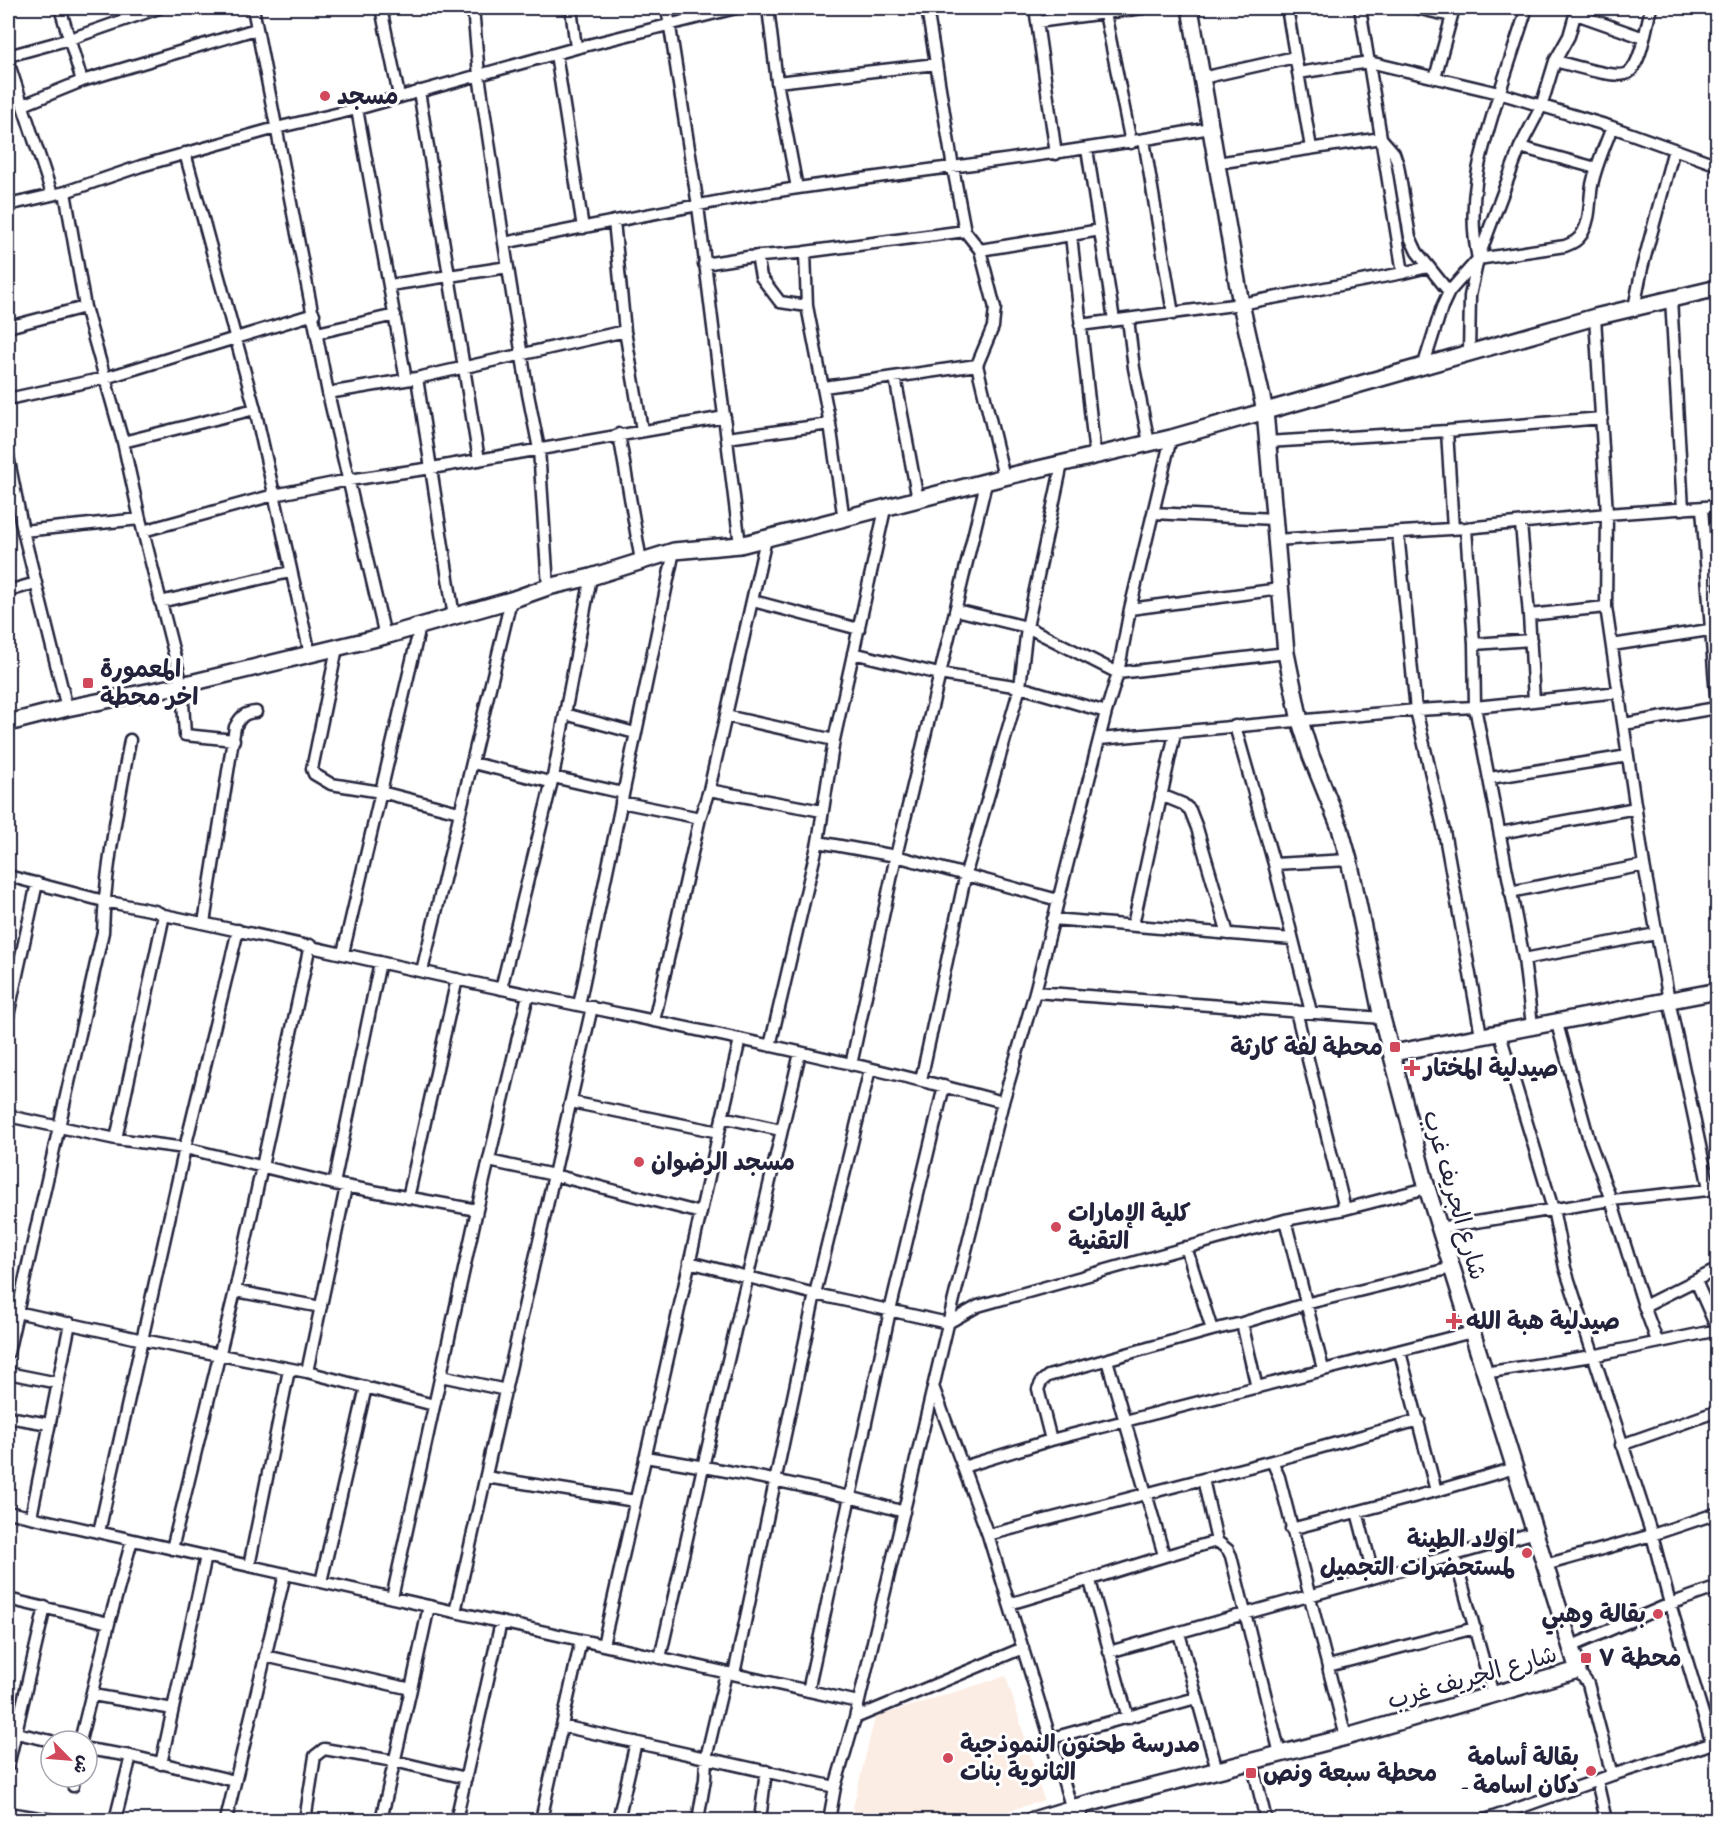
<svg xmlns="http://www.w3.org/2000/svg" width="1725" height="1828" viewBox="0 0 1725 1828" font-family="Caveat,'Playpen Sans Arabic',sans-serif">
<rect width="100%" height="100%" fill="#fff"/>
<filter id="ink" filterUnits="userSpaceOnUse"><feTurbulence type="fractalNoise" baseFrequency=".0167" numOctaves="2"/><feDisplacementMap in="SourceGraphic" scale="12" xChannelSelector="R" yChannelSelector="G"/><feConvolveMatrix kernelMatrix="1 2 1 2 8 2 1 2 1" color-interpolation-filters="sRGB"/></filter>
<g filter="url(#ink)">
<path fill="#fcede4" d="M1006 1676 1044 1800 979 1820H850L875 1717Z"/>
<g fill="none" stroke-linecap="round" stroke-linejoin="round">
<g stroke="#22223b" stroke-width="15">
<path id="street" d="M60 8 82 81
M253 8 328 393 385 636
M381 8 399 96
M473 8 479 75 504 243 528 394 539 449 548 587
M571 8 576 48
M667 8 698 206 740 545
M768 8 777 82 797 188
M927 8 953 168 965 231 980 250 995 308 993 327 977 365 1004 477
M1035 8 1056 154
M1104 8 1131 143
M1287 8 1311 148
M1416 8 1451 16
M1576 14 1644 38
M1037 22 1143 8
M556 54 583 228
M8 56 70 39 159 8
M8 61 52 194
M1555 61C1569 64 1617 80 1628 73 1641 65 1647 23 1651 8
M1298 73 1369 62 1499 93 1612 127 1718 165
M1202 78 1295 57
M1435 78 1454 8
M777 82 936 64
M419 91 479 460
M23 105 82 81 256 29
M357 109 406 380
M1144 140 1173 314
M1520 147 1596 168
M1087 149 1114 320
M185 153 255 409 310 654
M1217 163 1381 138 1394 153 1398 165 1410 237 1417 252 1449 292
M65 192 85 307 123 442 140 519 182 685 185 735 234 740
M8 205 65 192 141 166 276 128 357 109 576 48 736 8
M614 221 625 331 642 430
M504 243C602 224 699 203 798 188 935 168 1073 153 1210 128
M980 250 1071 235
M757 256 761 277 780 302 807 306
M1478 259C1465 198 1482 149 1500 91 1509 63 1518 35 1527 8
M704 264 748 257 810 252
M1403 273 1428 267
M390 285 508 267
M1671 298 1683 509
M1634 308 1642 268 1674 149
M1595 317 1607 514 1606 607 1644 865 1669 1000 1709 1188
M1128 319 1134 368 1149 443
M1080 325 1241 304 1403 273 1360 8
M8 327 85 307
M317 333 395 315
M1469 354 1470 296 1478 259 1520 147 1541 107 1555 61 1569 36 1577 8
M1423 367 1442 307 1449 292 1478 259 1565 246C1573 243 1579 240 1583 232 1591 218 1589 201 1592 185 1596 165 1605 146 1612 127
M895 377 918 500
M417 378 625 331
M824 387 977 365
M328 393 417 378 454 617
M8 399 105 378 314 314
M1447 431 1453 529
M619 434 641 561
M727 438 830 424
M123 442 255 409
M1267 442 1447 431 1602 418
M8 456 23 531 67 708
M1095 456 1071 235 1100 230
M1702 508 1718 724
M1153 513 1274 519
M844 520 830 424 807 306 805 252 965 231
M1521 524 1529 615 1534 701
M1466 528 1474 644 1475 707 1524 959 1532 1025
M23 531 140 519
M143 531 274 495 349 480 432 468 725 417
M1398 533 1416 710 1444 831 1481 1035
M1275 540 1466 528 1607 514 1718 506
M8 591 36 583
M753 601 859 629
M160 602 290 572
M1130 609 1280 589
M956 610 1027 627 1118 673 1286 653
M1529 615 1606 607
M1474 644 1531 640
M1612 645 1709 630
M337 648 312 769 314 774 331 784 381 792 459 812
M853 653 939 674 1020 687 1106 712
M565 714 635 733
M726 716 834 740
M1624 724 1716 708
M1235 726 1274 864 1311 1012
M1100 739 1416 710 1475 707 1619 692
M473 763 550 782
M553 777 623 793
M1490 778 1628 756
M709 790 822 811
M1161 795 1183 804 1190 810 1197 828 1228 934
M621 802 700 818
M1500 833 1636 808
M818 842 896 856 1058 900
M1274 864 1349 860
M8 876 104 901 155 911 164 915C285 940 405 969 526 994 685 1028 846 1059 1003 1102
M1510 892 1644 865
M1053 919 1292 939
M204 923 235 727C241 716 244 713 256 712
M1133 925 1175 733
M343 953 420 626
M1524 959 1656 934
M422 971 511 600
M501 989 553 777 591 577
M1035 992 1382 1018
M579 1005 674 551
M1296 1011 1345 1209
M8 1016 37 883
M1556 1020 1589 1140 1611 1200 1644 1306 1657 1341
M654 1021 700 818 709 790 766 539
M1499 1031 1553 1209 1565 1268 1652 1535 1670 1604 1712 1744
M770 1046 818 842 834 740 885 509
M851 1065 896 856 986 483
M921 1080 966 873 1020 687 1027 627 1062 464
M571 1102 719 1132
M8 1116 116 1139 185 1148 334 1184 477 1210
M722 1117 781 1130
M116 1139 164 915
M489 1161 554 1175 701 1213
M334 1184 380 962
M408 1198 457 979
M1285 1220 1323 1369
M1439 1228 1611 1200 1718 1189
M1186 1247 1212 1330
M689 1262 815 1294 948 1323 978 1306 1285 1220 1345 1209 1427 1188
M1696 1281 1717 1329
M235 1291 321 1307
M1644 1306 1718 1269
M17 1312 143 1340 307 1372 434 1405
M1242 1323 1257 1388
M1400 1352 1436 1491
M8 1353 103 932C105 867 119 803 130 740
M1107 1360 1164 1555
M307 1372 346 1187
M8 1373 58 1383
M1484 1373 1592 1356 1718 1330
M441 1376 506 1390
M934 1389 988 1535 1072 1809
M8 1417 49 1424
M1051 1440 1038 1389 1042 1381 1048 1376 1212 1330 1242 1323 1305 1304 1452 1268
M1621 1445 1718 1411
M645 1457C733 1471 819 1487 904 1512
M1272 1461 1279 1477C1301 1564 1324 1650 1346 1737
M963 1467 1051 1440 1472 1332
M486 1477 635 1501
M1203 1479 1217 1541 1228 1550 1231 1556 1280 1754
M8 1512 858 1702
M1357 1512 1374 1577
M31 1517 70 1323
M1291 1529 1436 1491 1515 1468
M99 1532 185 1148 238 930
M988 1535 1272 1461 1419 1420
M172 1549 235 1291 310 945
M1454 1554 1493 1695
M1545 1565 1652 1535 1718 1513
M249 1566 289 1370
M1090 1581 1128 1718
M321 1582 366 1387
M392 1598 477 1210 528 995
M8 1599 109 1623
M1009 1604C1079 1584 1147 1560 1217 1541
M455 1612 592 1007
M1179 1633 1217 1770
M603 1645 740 1039
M1572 1646 1670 1604 1718 1587
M1109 1652 1536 1532
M265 1656 411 1689 381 1820
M660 1658 703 1467 800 1053
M1328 1666 1475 1628
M1578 1670 1588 1684 1612 1775
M734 1674 815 1294 870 1069
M411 1689 429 1606
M808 1691 890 1311 944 1086
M93 1695 173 1709
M855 1718 1023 1648
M562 1726 835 1787
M8 1731 51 1741
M1049 1739 1196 1698
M80 1741 109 1623 132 1540
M87 1749 131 1756 235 1781
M1252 1762 1266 1820
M161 1764 206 1556
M8 1766 45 1607
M1597 1781 1606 1820
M73 1786 74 1777
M1079 1806 1082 1820
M8 1813 52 1820
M115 1820 131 1756
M226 1820 285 1574
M305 1820 315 1756 324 1749 394 1761 466 1778
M456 1820 501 1622
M541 1820 581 1640
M618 1820 636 1742
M698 1820 705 1779 706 1758 726 1673
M760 1820 766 1771
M829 1820 835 1787 855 1718 953 1303 1003 1102 1035 992 1106 712 1118 673 1130 609 1171 438
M1485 1820 1612 1775 1717 1742"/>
</g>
<g stroke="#22223b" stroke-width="20">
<path id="secondary" d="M8 723 67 708 182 685 385 636 511 600 548 587 591 577 674 551 740 545 1004 477 1171 438 1595 317 1718 288
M1393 1053 1718 991
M1033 1820 1079 1806 1346 1737 1578 1670 1427 1188 1382 1018 1349 860 1340 828 1311 756 1300 721 1286 653 1265 411 1241 304 1190 8"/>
</g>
<use href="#street" stroke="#fff" stroke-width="10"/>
<use href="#secondary" stroke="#fff" stroke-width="15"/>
</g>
</g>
<g fill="#d1495b" stroke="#fff" stroke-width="2">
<circle cx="325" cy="96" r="6"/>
<rect x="82" y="677" width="12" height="12" rx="3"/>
<rect x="1389" y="1041" width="12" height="12" rx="3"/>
<path d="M1409 1059h6v6h6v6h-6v6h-6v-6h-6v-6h6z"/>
<circle cx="639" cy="1162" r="6"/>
<circle cx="1056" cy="1227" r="6"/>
<path d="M1451 1312h6v6h6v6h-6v6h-6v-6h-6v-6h6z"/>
<circle cx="1527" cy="1553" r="6"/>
<circle cx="1658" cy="1614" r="6"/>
<rect x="1580" y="1652" width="12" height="12" rx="3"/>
<circle cx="948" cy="1758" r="6"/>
<circle cx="1591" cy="1771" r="6"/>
<rect x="1245" y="1767" width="12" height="12" rx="3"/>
</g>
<g text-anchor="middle" stroke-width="6" stroke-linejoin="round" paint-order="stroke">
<g font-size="24" font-weight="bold" fill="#22223b" stroke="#fff" text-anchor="start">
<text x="337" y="104">مسجد</text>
<text x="100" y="677">المعمورة<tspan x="100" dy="28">اخر محطة</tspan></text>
<text x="1383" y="1055" text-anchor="end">محطة لفة كارثة</text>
<text x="1424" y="1076">صيدلية المختار</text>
<text x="651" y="1170">مسجد الرضوان</text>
<text x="1068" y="1221">كلية الإمارات<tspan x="1068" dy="28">التقنية</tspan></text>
<text x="1466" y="1329">صيدلية هبة الله</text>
<text x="1515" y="1547" text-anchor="end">اولاد الطينة<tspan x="1515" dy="28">لمستحضرات التجميل</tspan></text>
<text x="1646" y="1622" text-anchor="end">بقالة وهبي</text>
<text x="1598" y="1666">محطة ٧</text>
<text x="960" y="1752">مدرسة طحنون النموذجية<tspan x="960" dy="28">الثانوية بنات</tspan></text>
<text x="1579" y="1765" text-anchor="end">بقالة أسامة<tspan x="1579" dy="28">- دكان اسامة</tspan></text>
<text x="1263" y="1781">محطة سبعة ونص</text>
</g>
<g font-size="24" fill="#22223b" stroke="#fff">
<text transform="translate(1455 1195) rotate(74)" y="8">شارع الجريف غرب</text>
<text transform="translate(1472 1677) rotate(-16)" y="8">شارع الجريف غرب</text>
</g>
</g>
<rect width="1725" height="1828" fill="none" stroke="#fff" stroke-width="30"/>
<rect x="15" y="15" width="1695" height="1798" fill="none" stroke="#22223b" stroke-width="2" filter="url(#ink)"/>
<g transform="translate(69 1759) rotate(115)"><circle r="28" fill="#ffffff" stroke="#a7a7b1" stroke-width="1.5"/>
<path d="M0-4.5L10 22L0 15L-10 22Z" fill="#d1495b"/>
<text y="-9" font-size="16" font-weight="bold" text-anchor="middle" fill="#22223b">ش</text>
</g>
</svg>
